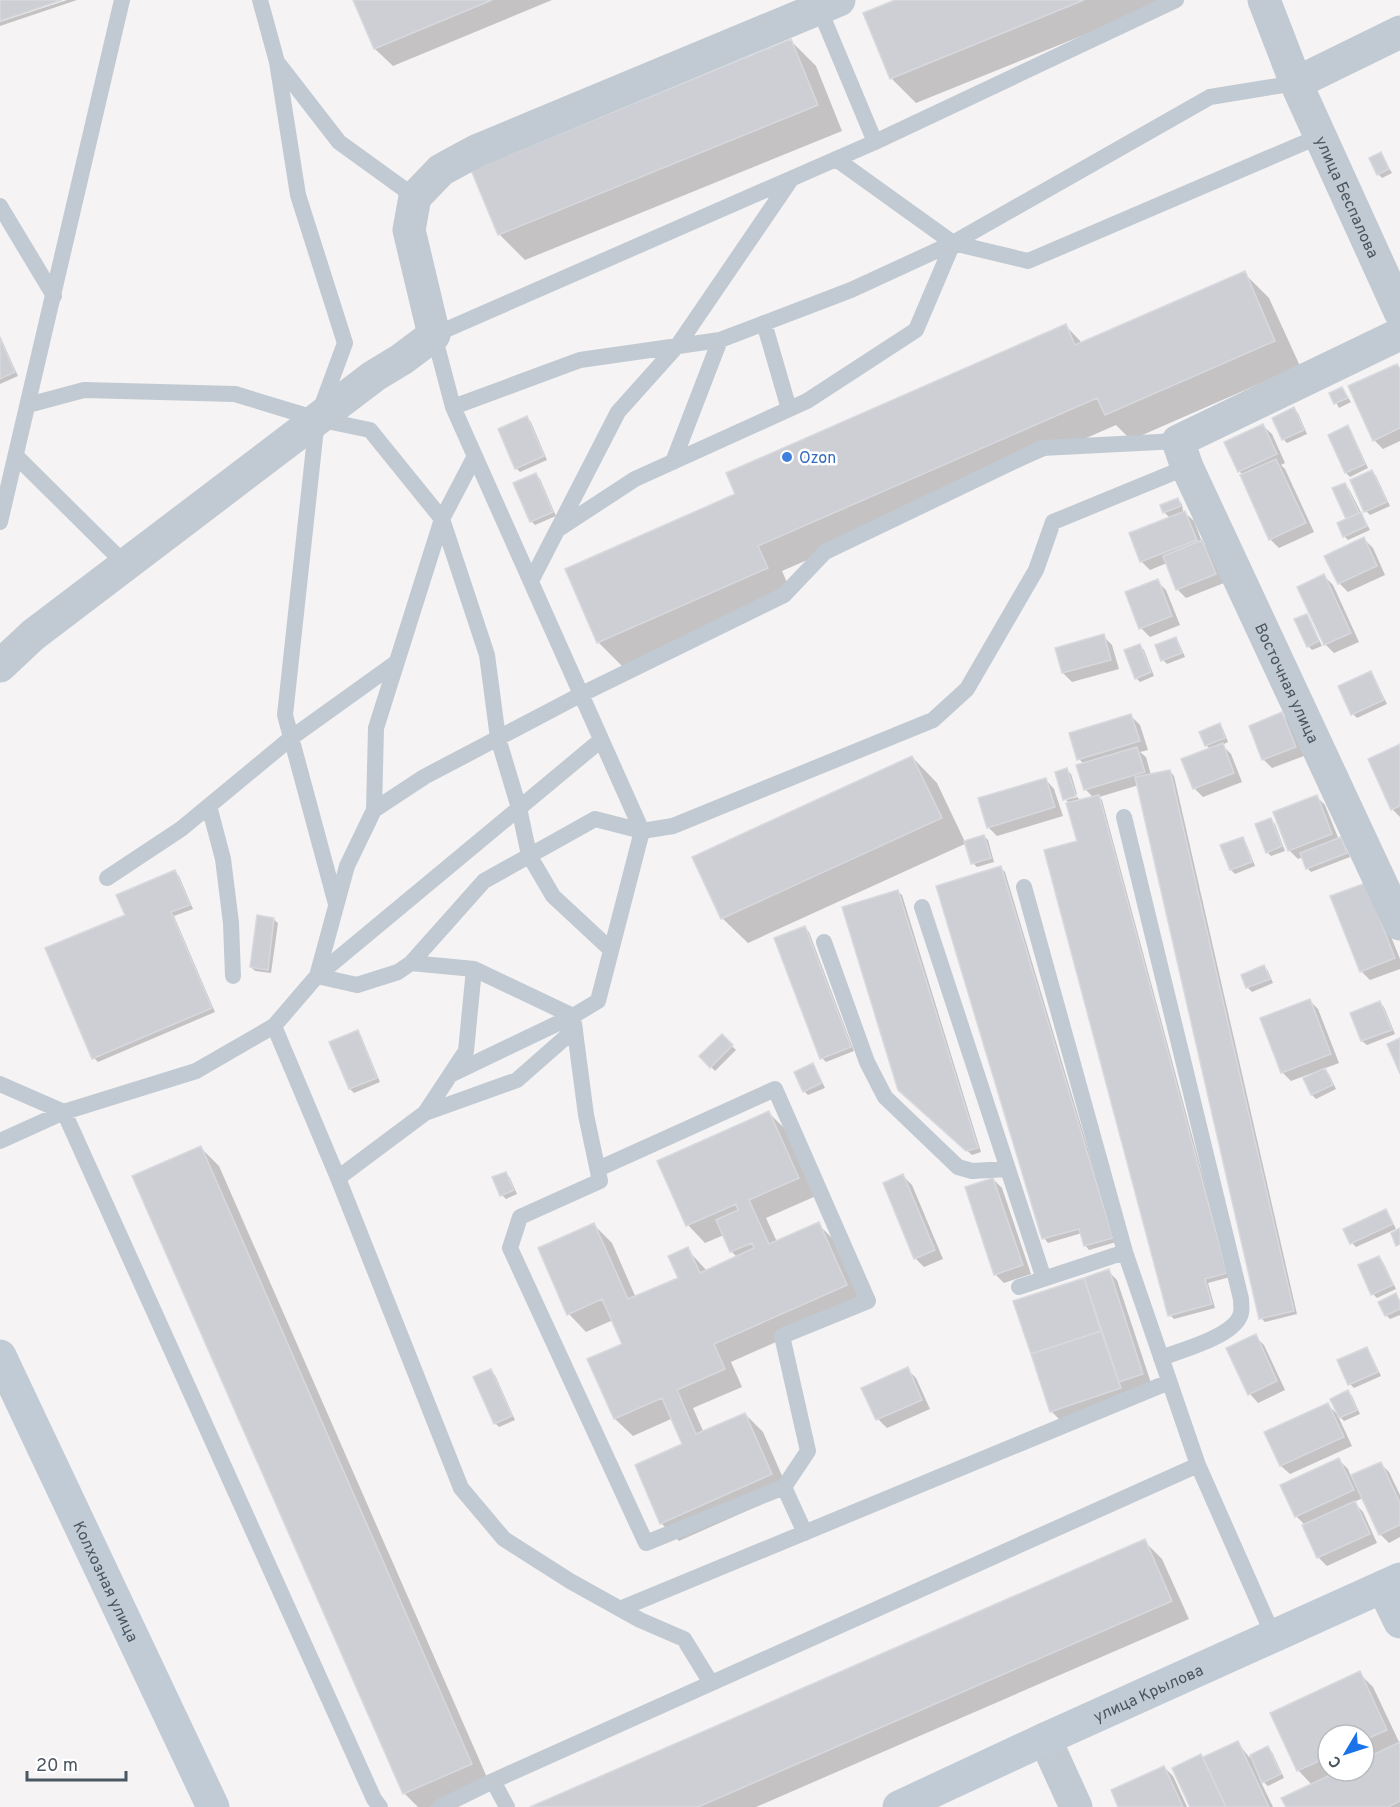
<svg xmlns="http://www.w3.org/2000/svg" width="1400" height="1807" viewBox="0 0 1400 1807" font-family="Overpass,sans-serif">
<rect width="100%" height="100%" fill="#f5f3f3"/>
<path fill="#0003" fill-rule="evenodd" d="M67 0H77L0 26V22Z
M355 0H552L393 66 375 49Z
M899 0H1170L916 103 891 78Z
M791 41 816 66 842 131 525 260 499 234Z
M1381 154 1392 173 1382 178 1378 174Z
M1244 273 1269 298 1300 366 1131 440 1116 425 782 571 792 594 623 667 598 642 737 495 1066 326 1083 344Z
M0 336 18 376 0 384Z
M1397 365 1400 368V441L1383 449 1374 440Z
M1342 388 1351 402 1339 408 1331 393Z
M1294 409 1298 413 1307 434 1287 443 1283 439Z
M527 418 531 422 547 460 520 472 516 468Z
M1263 426 1272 434 1285 463 1281 465 1285 469 1314 532 1279 548 1270 539 1243 475 1239 471Z
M1347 427 1351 431 1368 468 1350 477 1346 473 1330 435Z
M1372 472 1376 476 1390 506 1370 515 1366 511 1352 481Z
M536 475 540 479 556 516 535 525 531 521Z
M1344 485 1349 489 1370 530 1348 540 1344 536 1348 519Z
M1178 500 1182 504 1183 511 1194 521 1202 542 1211 551 1224 583 1186 598 1177 589 1167 563 1150 570 1141 561 1170 518 1164 512Z
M1364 539 1373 548 1385 575 1348 592 1339 583Z
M1324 576 1333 585 1359 642 1334 653 1325 644Z
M1157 581 1166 590 1180 625 1150 637 1141 628Z
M1306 615 1310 620 1322 646 1312 650 1308 646Z
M1103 636 1112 645 1119 669 1072 682 1063 673Z
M1175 639 1179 643 1185 657 1167 664 1163 660Z
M1140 646 1144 650 1154 676 1140 682 1136 678Z
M1370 673 1374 677 1387 704 1357 718 1353 714Z
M1282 714 1291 723 1304 756 1272 768 1263 759Z
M1131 716 1140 725 1148 750 1140 752 1146 757 1151 775 1170 771 1174 776 1297 1314 1265 1322 1261 1318 1139 785 1099 797 1102 800 1230 1277 1208 1283 1215 1308 1174 1319 1170 1315 1078 842 1070 804 1066 800 1078 797 1079 801 1094 798 1085 789 1084 764 1079 759Z
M1219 725 1223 729 1228 742 1222 745 1231 754 1242 782 1203 797 1194 788 1211 750 1206 745Z
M1400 746V817L1392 809Z
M912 757 937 783 965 842 984 836 988 840 994 862 977 867 973 863 967 843 748 943 722 918Z
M1067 770 1071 774 1077 794 1065 798Z
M1046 780 1054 789 1063 816 997 836 988 827Z
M1316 796 1325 805 1339 840 1344 843 1350 857 1311 872 1307 868 1303 857 1298 859 1289 850Z
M1271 820 1275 824 1285 851 1271 856 1267 852Z
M1242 839 1246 843 1255 866 1235 874 1231 870Z
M1001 868 1005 872 1116 1242 1089 1250 1085 1245 1082 1233 1048 1243 1044 1238Z
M175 872 179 876 193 909 174 916 215 1012 98 1062 94 1058 127 915Z
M897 891 902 895 981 1152 972 1155 904 1094Z
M1374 894 1400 959V969L1370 980 1361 971Z
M273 919 278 923 271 973 255 971 251 967Z
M805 928 809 932 854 1051 826 1062 822 1058Z
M1264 967 1268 971 1273 983 1252 992 1248 988 1243 975Z
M1309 1000 1318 1009 1339 1063 1323 1069 1329 1074 1336 1089 1316 1099 1312 1095 1315 1072 1291 1081 1282 1072Z
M1380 1003 1384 1007 1395 1034 1367 1045 1362 1041 1352 1013Z
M357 1032 361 1036 380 1082 354 1093 350 1089Z
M722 1036 736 1050 715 1071 701 1056Z
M812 1065 816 1069 825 1088 808 1095 804 1091Z
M769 1113 787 1131 816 1196 766 1218 777 1242 818 1224 836 1242 863 1303 731 1362 742 1387 693 1408 704 1433 745 1414 763 1432 789 1492 679 1541 661 1523 684 1445 671 1419 633 1436 615 1419 589 1360 624 1344 613 1320 586 1332 569 1314 594 1225 612 1243 636 1298 680 1279 687 1249 707 1271 737 1257 731 1251 724 1235 705 1243 688 1225Z
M201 1148 219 1166 489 1782 431 1807H418L404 1793Z
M506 1173 510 1178 517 1194 506 1199 502 1195 494 1178Z
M903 1176 912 1185 943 1259 924 1267 915 1258Z
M993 1179 1002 1188 1031 1274 1004 1283 995 1274Z
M1385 1211 1389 1215 1396 1229 1356 1247 1352 1243Z
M1379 1258 1383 1262 1396 1289 1377 1298 1373 1294Z
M1108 1271 1117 1280 1151 1383 1060 1420 1051 1411 1015 1302Z
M1395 1295 1400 1300V1315L1390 1319 1386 1315Z
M1255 1336 1264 1345 1285 1390 1258 1403 1250 1394Z
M1366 1349 1370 1353 1381 1376 1354 1388 1350 1384Z
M907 1369 916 1378 930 1409 887 1428 878 1419Z
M491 1371 495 1375 515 1420 499 1427 495 1423Z
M1348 1392 1352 1396 1360 1414 1344 1421 1337 1414 1352 1446 1290 1474 1281 1466 1266 1433 1328 1405 1339 1416Z
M1339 1460 1348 1469 1351 1477 1380 1463 1389 1472 1400 1495V1537L1389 1543 1380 1534 1363 1498 1354 1502 1363 1512 1377 1543 1327 1566 1318 1557 1305 1525 1296 1516Z
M1144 1541 1162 1559 1189 1619 756 1807H534Z
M1359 1673 1373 1687 1400 1744V1807H1288L1312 1785 1298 1770ZM1328 1735H1364V1771H1328Z
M1238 1743 1249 1757 1268 1748 1272 1752 1284 1778 1268 1786 1259 1778 1273 1807H1191L1201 1756 1203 1759Z
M1164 1767 1173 1776 1187 1807H1120Z"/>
<path fill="#cdcfd5" stroke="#d7d9de" stroke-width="1.5" d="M0 0H62L0 21Z
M353 0H492L374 49Z
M895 0H1084L890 79 863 13Z
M791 39 818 105 498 235 471 170Z
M1381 152 1389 169 1377 175 1369 158Z
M1245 271 1275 341 1105 415 1097 398 758 546 768 568 597 643 565 569 735 494 726 473 1066 324 1075 345Z
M0 338 15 372 0 379Z
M1397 364 1400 369V428L1373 441 1348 386Z
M1342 387 1348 398 1334 404 1329 393Z
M1294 407 1304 430 1282 440 1272 418Z
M527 416 544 456 515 469 498 429Z
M1263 424 1277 454 1238 472 1224 442Z
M1348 425 1365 464 1345 473 1328 435Z
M1276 459 1306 523 1269 540 1240 475Z
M1372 470 1387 502 1364 512 1350 480Z
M536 473 553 512 530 522 513 483Z
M1345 483 1359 513 1346 519 1332 488Z
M1178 498 1181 506 1163 513 1160 505Z
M1185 511 1197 540 1140 562 1129 533Z
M1361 512 1367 526 1343 537 1337 523Z
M1364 537 1377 566 1338 584 1324 556Z
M1202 540 1216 574 1176 590 1163 556Z
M1324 574 1351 633 1324 645 1297 587Z
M1158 579 1172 616 1139 629 1125 592Z
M1307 614 1319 641 1307 647 1294 619Z
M1104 634 1111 660 1062 673 1055 648Z
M1176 637 1182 653 1161 661 1155 645Z
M1140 644 1151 672 1135 679 1124 650Z
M1371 671 1384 700 1351 715 1338 686Z
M1282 712 1296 747 1262 760 1249 726Z
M1131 714 1140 741 1077 760 1069 733Z
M1220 723 1225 738 1205 746 1199 732Z
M1223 743 1234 773 1193 789 1181 759Z
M1400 744V806L1391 810 1368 759Z
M1137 747 1145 772 1084 790 1076 765Z
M912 756 942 818 721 919 692 857Z
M1067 768 1076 796 1063 800 1055 772Z
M1170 770 1294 1311 1259 1319 1135 777Z
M1046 778 1055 807 987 828 978 798Z
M1099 795 1227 1273 1205 1279 1212 1304 1168 1316 1044 850 1077 841 1066 803Z
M1317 795 1332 834 1288 851 1273 812Z
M1271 818 1282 846 1266 853 1255 824Z
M984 835 991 858 971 864 964 841Z
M1243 837 1252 862 1230 870 1220 845Z
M1341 837 1347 853 1306 869 1300 853Z
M1001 866 1113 1238 1084 1246 1079 1229 1042 1239 936 886Z
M175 870 190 905 171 912 212 1008 92 1059 45 948 125 915 116 895Z
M1366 883 1395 958 1360 972 1330 896Z
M898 890 978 1148 966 1151 898 1090 842 907Z
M257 915 274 918 268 970 250 967Z
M805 926 851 1047 820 1059 774 938Z
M1264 965 1270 979 1246 988 1241 975Z
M1310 999 1331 1054 1281 1073 1260 1018Z
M1380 1001 1392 1030 1361 1041 1350 1013Z
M358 1030 377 1078 349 1089 329 1042Z
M722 1034 733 1045 710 1068 699 1056Z
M1400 1038V1074L1387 1044Z
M813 1063 822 1083 803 1092 794 1072Z
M1325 1068 1333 1085 1311 1095 1303 1078Z
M769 1111 799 1178 749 1200 769 1244 819 1222 847 1285 714 1344 725 1369 677 1390 696 1434 745 1413 772 1474 660 1524 635 1465 682 1444 662 1398 614 1419 587 1359 622 1344 602 1299 567 1315 538 1248 594 1223 628 1299 678 1278 668 1256 688 1247 700 1273 754 1248 752 1243 730 1252 716 1220 738 1210 736 1204 686 1226 657 1161Z
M201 1146 472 1764 403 1794 132 1176Z
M506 1172 514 1190 500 1196 492 1177Z
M903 1174 935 1250 914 1259 883 1183Z
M993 1178 1023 1265 994 1275 965 1187Z
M1386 1209 1393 1224 1350 1244 1343 1229Z
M1400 1228V1244L1396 1246 1391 1233Z
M1379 1256 1393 1285 1371 1295 1358 1265Z
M1109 1269 1143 1374 1119 1382 1084 1278Z
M1084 1278 1101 1331 1031 1354 1013 1301Z
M1396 1293 1400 1303V1309L1385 1316 1378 1302Z
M1101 1331 1121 1388 1050 1412 1031 1354Z
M1256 1334 1277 1381 1248 1395 1226 1348Z
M1367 1347 1378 1372 1348 1385 1337 1360Z
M908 1367 922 1400 876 1420 861 1388Z
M491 1369 512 1416 494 1424 473 1377Z
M1348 1390 1357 1410 1339 1418 1330 1399Z
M1328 1403 1344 1437 1280 1466 1264 1432Z
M1339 1458 1354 1490 1295 1517 1280 1485Z
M1381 1462 1400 1503V1525L1379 1535 1351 1475Z
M1355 1501 1370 1534 1317 1558 1302 1525Z
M1145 1539 1172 1601 698 1807H530Z
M1360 1671 1387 1730 1364 1740V1735H1328V1757L1297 1771 1270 1713Z
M1238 1741 1269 1807H1226L1203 1757Z
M1400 1742V1801L1388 1807H1286L1281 1798 1339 1771H1364V1759Z
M1268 1746 1281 1774 1262 1783 1250 1755Z
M1201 1754 1226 1807H1190L1172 1768Z
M1164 1766 1183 1807H1118L1111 1790Z"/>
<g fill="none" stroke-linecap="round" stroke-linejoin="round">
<path stroke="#c1cad2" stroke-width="16" d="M260 0 277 62 339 142 415 197
M819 8 875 142
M836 159 953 243 1028 261 1320 136
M0 206 54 296
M764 323 789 409
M28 405 84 390 235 394 317 419 345 343 298 195 277 62
M453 407 580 360 720 340 851 290 953 243 1210 97 1296 83
M16 456 126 565
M673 462 720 340
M0 522 122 0
M557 530 635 479 807 401 916 330 953 243
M531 581 618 412 678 345 792 178
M601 740 317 976 357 985 398 972 411 963 484 881 595 819 642 831 673 826 933 720 967 689 1036 570 1053 522 1187 467
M209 806 223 859 231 923 233 976
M374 810 376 728 442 519 475 456
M1124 817 1241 1299C1241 1303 1242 1309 1241 1313 1236 1336 1182 1350 1161 1358
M107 878 181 829 291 738 397 662
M1024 887 1125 1252 1198 1465
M336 904 285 715 317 419 370 430 442 519 487 655 498 738 519 808 529 855 553 896 611 950
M922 907 1044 1279
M824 942 867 1062 885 1097 958 1167 972 1171 1007 1169
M411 963 474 969 573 1016
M573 1016 586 1115 600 1181 520 1217 510 1248 646 1543 784 1487 808 1451 782 1336 868 1301 775 1089 598 1169
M274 1026 338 1178 461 1488 504 1539 570 1581 640 1620 684 1639 711 1683
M450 1075 573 1016 598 1001 642 831 453 407 434 335 875 142 1176 0
M0 1084 64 1112 374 1799 380 1807
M425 1113 517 1080 575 1029
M0 1141 64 1112 196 1071 274 1026 317 976 347 866 374 810 424 777 582 694 784 595 825 552 1042 448 1178 441
M338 1178 425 1113 466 1051 474 969
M1019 1287 1125 1252
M784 1487 805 1533
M620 1609 1169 1382
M493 1781 1198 1465 1273 1635
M440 1807 493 1781 507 1807"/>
<g stroke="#c1cad2" stroke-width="33">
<path id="s1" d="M1264 0 1296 83 1400 312"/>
<path d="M1296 83 1400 32"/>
<path id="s2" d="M1400 334 1178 441 1187 467 1400 924"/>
<path d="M0 666 33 635 374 376 402 359 434 335 409 230 415 197 441 170 476 151 839 0"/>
<path d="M1045 1739 1076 1807"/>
</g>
<g stroke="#c1cbd6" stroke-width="33">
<path id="s3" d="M0 1356 213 1807"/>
<path d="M1383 1587 1400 1622"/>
<path id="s4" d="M899 1807 1045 1739 1400 1579"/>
</g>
</g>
<circle fill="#3f7fe0" stroke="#fff" stroke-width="2" cx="787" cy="457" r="6"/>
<g text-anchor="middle" stroke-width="5" stroke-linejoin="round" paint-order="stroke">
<g font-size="16" fill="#4a5661" stroke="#fff">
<text dy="6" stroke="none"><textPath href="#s1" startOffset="214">улица Беспалова</textPath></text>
<text dy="6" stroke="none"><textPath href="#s2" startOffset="512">Восточная улица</textPath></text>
<text dy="6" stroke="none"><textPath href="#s3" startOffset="249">Колхозная улица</textPath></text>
<text dy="6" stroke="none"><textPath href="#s4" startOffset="274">улица Крылова</textPath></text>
</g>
<g font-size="16" fill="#366cbe" stroke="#fff" text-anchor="start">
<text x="799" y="463">Ozon</text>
</g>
</g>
<g transform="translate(1346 1753) rotate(231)"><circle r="28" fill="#ffffff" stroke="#b7bbc0" stroke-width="1.5"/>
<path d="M0-4.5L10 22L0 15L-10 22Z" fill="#1a73e8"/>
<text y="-9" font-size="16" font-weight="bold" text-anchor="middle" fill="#4a5661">С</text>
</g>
<path d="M27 1771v9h99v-9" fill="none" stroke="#4a5661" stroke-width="3"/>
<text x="36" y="1771" font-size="18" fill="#4a5661" stroke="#ffffff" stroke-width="4.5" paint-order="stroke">20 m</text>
</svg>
